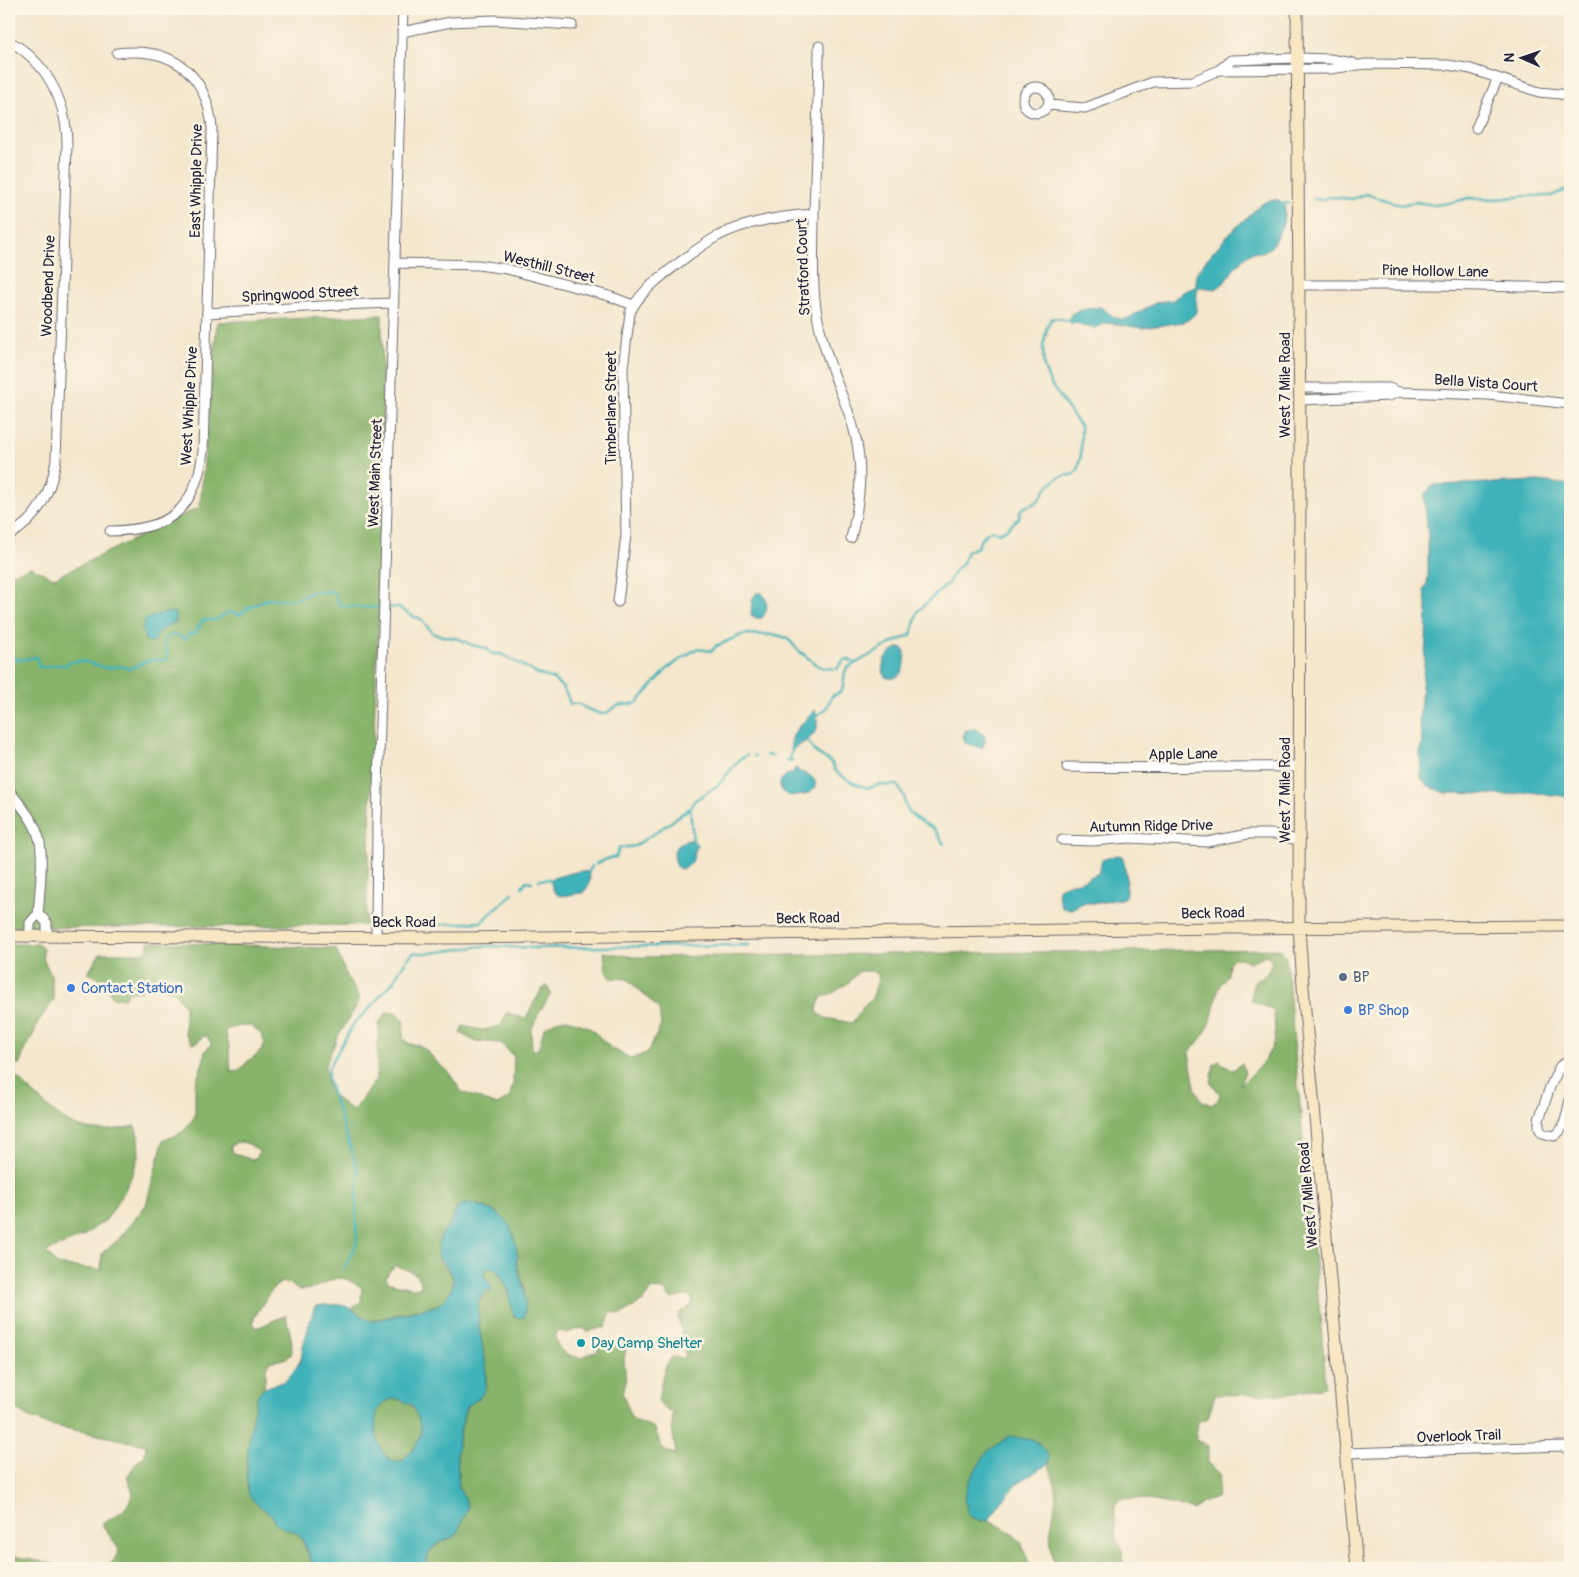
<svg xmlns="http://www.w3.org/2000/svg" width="1579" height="1577" viewBox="0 0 1579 1577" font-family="Pangolin,sans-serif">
<rect width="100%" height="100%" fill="#fcf5e5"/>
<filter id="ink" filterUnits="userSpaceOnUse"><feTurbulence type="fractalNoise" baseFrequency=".02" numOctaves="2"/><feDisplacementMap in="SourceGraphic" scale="10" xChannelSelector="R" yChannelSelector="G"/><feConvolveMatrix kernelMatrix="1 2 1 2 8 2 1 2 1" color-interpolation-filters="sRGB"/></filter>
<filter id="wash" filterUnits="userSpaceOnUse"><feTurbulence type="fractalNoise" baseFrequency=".0096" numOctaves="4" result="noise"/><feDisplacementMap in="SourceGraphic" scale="20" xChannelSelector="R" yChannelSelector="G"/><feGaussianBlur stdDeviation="1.12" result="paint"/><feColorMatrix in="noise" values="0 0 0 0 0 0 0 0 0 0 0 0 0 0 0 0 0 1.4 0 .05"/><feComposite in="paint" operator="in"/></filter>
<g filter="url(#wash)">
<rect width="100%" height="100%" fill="#f4e7cd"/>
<path fill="#87b36b" stroke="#546a53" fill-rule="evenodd" d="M382 315 383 508 366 925 9 928V575L31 567 54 578 200 507 217 322Z
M148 942 329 948 336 949 347 977 359 996 358 1004 337 1038 325 1066 328 1088 337 1099 353 1111 376 1079 379 1023 387 1012 398 1013 404 1020 403 1038 410 1044 418 1045 426 1050 437 1062 449 1073 462 1092 497 1105 509 1098 513 1085 514 1057 501 1043 474 1041 460 1033 463 1026 483 1030 501 1026 507 1012 525 1019 540 992 547 985 551 994 540 1011 531 1030 532 1050H538L544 1028 556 1021 567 1019 589 1027 611 1048 632 1059 648 1052 661 1025 659 1009 627 979 611 978 606 970 604 952 634 957 1281 949 1286 958 1325 1369 1324 1387 1289 1394 1215 1395 1208 1418 1197 1422 1196 1440 1208 1446V1462L1220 1474 1217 1498 1204 1502 1193 1510C1169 1503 1145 1498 1121 1498L1115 1505V1535L1122 1549 1123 1568H1055C1053 1555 1049 1542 1051 1529 1053 1515 1057 1501 1055 1487 1054 1476 1048 1468 1048 1456L1036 1441 981 1521 989 1520 1011 1532 1021 1542 1031 1568H426L429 1552 441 1542 455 1537 468 1508 459 1489 457 1454 458 1441 466 1407 478 1398 486 1386V1365L479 1327 478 1301 491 1286 483 1274 486 1269 493 1268C508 1281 510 1298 514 1316L525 1290 516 1260 518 1257 511 1228 498 1213 481 1205 468 1203 457 1207C455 1212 454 1218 451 1222 446 1229 439 1236 438 1246 438 1250 439 1259 440 1262 443 1266 449 1269 451 1274 458 1286 446 1301 435 1306L370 1321 366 1319 352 1309 361 1301 362 1287 346 1279 336 1278 311 1289 298 1290 289 1283 282 1282 272 1289 254 1318 253 1323 257 1328 286 1315C288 1330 294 1338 291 1355L284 1359 269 1362 266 1368 264 1389 261 1392 254 1412 246 1474 272 1515 287 1530 294 1531 299 1534 314 1568H100C111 1566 115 1560 119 1550L102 1524C119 1513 126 1513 133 1493L127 1477 137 1462 145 1455 146 1445 50 1425 27 1417 9 1404V1280L11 1277 9 1274V1079L16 1077C25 1084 31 1092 39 1099 73 1131 90 1135 135 1126L138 1135 139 1156 133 1173 124 1192 106 1220 83 1236 46 1252 57 1265 101 1270 102 1253 118 1240 146 1205 163 1141 184 1131 195 1116V1085L204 1059 205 1051 211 1044 208 1037 203 1036 198 1042 192 1044 185 1033V1007L175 992 166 989 162 982 144 983 141 992 130 991 124 998H113C106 983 104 980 88 973L100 953H143L148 949ZM1266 955 1272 960C1270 972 1266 976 1255 980 1252 988 1250 993 1252 1001L1274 1010C1274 1018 1276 1036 1274 1042 1269 1057 1252 1076 1240 1085L1245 1072 1242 1063 1233 1070 1223 1065 1219 1061 1214 1064 1211 1083 1220 1094 1218 1100 1211 1105 1201 1100 1195 1088 1189 1053C1197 1043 1207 1033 1211 1020 1217 1003 1214 988 1228 975L1229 963 1234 958H1241L1250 962ZM859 971H872L879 976 872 999 866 1003 852 1023 825 1018 817 1012 818 1005 821 998 835 992 849 982ZM250 1025 261 1034 265 1043 261 1051 247 1062 239 1071 231 1072 229 1046 225 1030 239 1026ZM237 1142C247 1142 252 1145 259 1152L257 1158 252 1160 233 1153 230 1147ZM396 1266C407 1270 422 1273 421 1287L414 1288 389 1283 386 1278 390 1270ZM652 1289 664 1290 671 1299 690 1295 693 1301 691 1306 679 1313 678 1318 685 1343V1358L672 1357C661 1369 662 1385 658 1400L664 1409 673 1412 672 1428 676 1454C663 1451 661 1450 658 1437 657 1435 656 1431 655 1430 649 1423 639 1424 633 1419 626 1412 628 1401 622 1393L626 1382 624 1359 626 1350 623 1344H616L603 1341 600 1344 597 1352 590 1353 582 1358C566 1355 557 1353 555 1334L561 1331 566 1333 581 1328 589 1331 606 1327 611 1312 622 1314 643 1301Z
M9 944H38L43 949V958L51 975 54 1000 38 1022 32 1038 25 1048 20 1064 9 1066Z
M392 1399C413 1397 425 1420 420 1439 418 1447 408 1454 402 1461H393C388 1458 384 1455 382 1450 375 1439 372 1414 382 1404 384 1401 388 1401 392 1399Z
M9 1555 58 1565 76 1566 83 1568H9Z"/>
<path fill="#41b2b9" stroke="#326a7a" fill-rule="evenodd" d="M1270 200H1279L1285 206 1283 224 1273 244 1270 248 1262 252H1253L1249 254 1234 269 1224 283 1216 289 1200 287 1197 290 1196 313 1188 320 1183 322 1143 328 1107 323 1095 328 1081 326 1078 323 1071 324 1070 317 1072 313 1089 308 1101 307C1108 312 1117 321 1126 319L1157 302 1173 300 1183 292 1196 286V274L1206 260 1228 235 1260 205Z
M1539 481 1570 485V797L1529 792 1505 795 1455 793H1444L1427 785 1421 778 1420 753 1422 742 1419 721 1426 641 1427 609 1424 591 1427 583 1428 574V537L1424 495 1432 486 1436 485Z
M761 592C768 598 769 610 762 618H757L751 615 752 599 756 593Z
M169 612 175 613 176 621 160 631 153 643 145 640 142 630 145 620 156 615Z
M897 648H903C909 660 903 684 885 677 880 663 884 656 897 648Z
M815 710 817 716V730L808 740 791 750C789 731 803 724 815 710Z
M974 729 978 730 985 736V743L982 748 965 743 963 736 966 730Z
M797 768 799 772C807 773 821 779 813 790 807 797 784 799 781 789 780 787 780 782 780 781L786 775 794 773V769Z
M689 840H693L697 845 692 862 686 868 681 869 677 867C672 852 672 844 689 840Z
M1116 855 1122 856C1127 870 1128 884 1125 898L1098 903H1083L1071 909 1062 908 1058 896 1059 888 1071 883 1079 882 1099 873 1102 860Z
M580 871 588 872C592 881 589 886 583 893 564 894 555 904 550 879 560 876 570 873 580 871Z
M468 1203C484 1207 504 1212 511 1229 515 1238 516 1248 518 1257L516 1260C520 1279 529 1297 524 1317L519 1318 514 1316 509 1298V1291L499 1273 493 1268 486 1269 483 1274 491 1286V1291L484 1292 478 1301 479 1327 486 1365V1386L483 1393 478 1399 466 1407 458 1441 457 1454 459 1489 465 1499 468 1508 457 1533C454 1539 449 1539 443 1541 431 1546 426 1556 426 1568H356C351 1566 322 1568 314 1568 309 1558 306 1544 299 1535 292 1526 276 1533 272 1515 264 1509 254 1504 249 1495 243 1482 251 1406 259 1393 265 1385 278 1385 286 1380 289 1378 298 1365 300 1361 302 1357 302 1351 303 1346 307 1333 310 1319 315 1306 326 1304 342 1303 352 1309 360 1314 364 1320 374 1321L435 1306C445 1301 457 1287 452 1275 447 1263 437 1264 438 1249 439 1235 444 1232 451 1222 454 1218 455 1212 457 1207ZM392 1399H399L412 1405C426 1433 424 1439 402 1461H393C388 1458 384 1455 382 1450 375 1439 372 1414 382 1404 384 1401 388 1401 392 1399Z
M1010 1436 1036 1441 1049 1456 1048 1464 1016 1484 998 1507 989 1520 981 1521 969 1516 964 1498 969 1481 986 1453Z"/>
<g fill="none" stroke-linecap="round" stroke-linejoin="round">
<path stroke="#41b2b9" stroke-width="2.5" d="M1314 199 1321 200 1330 197 1352 199 1366 194 1401 205 1415 202 1435 205 1449 203 1469 198 1497 199 1525 196H1551L1566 190 1570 191
M1281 205 1286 203 1289 204
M386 608 398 607 414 617 420 618 434 634 459 639 472 645 486 648 492 654H501L538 674 553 679 562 687 568 697 570 705 577 703 587 709 601 714 606 713 617 706 637 703 668 668 693 651 697 649 712 651 716 646 744 634 776 635 784 637 790 641 798 650 818 666 825 668 837 669 843 661 847 659 855 663
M9 656C21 663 25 658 37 657L39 667H48L50 665H66L70 662 81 661 90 663 106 668 121 666 129 669 149 660H166L168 656 163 642 166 637 175 635 187 639 189 633 191 635 195 633 203 620H217L229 612 240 615 248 608 267 599 294 600 310 593 331 591 335 593 336 599 341 606 381 608
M815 717 826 709 832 696 841 692 843 687 845 672 847 668 892 643 911 635 918 611 948 583 956 569 962 565 967 551 978 547C980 539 985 533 992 530L998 533 1005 530 1019 518C1019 503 1030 508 1038 501 1042 498 1043 493 1045 490 1053 481 1060 474 1072 475L1078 470 1081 455V427L1050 383 1044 367 1043 347 1047 328 1051 319C1059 316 1066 323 1074 320
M806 738 814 751 832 763 836 772 853 783 867 788 879 785H897L904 796 905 805 909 812 917 819 934 829 944 844
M766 755 774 756
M754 756H755
M786 760 792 761 790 756 793 748
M690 808 693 840
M596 864 609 858 616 857 619 848 635 846 671 822 676 818 690 808 694 801 718 785 740 759 747 755
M587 875 592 866
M539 880 550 879 552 881
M522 887 526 881 532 882
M391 927 481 922 513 893
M344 1268 357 1243 356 1214 358 1170 328 1081V1073L329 1067 354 1023 365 1013 392 983 405 962 413 953H431L483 946 535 948 749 945"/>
</g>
</g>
<g filter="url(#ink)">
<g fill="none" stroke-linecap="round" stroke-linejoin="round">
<g stroke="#6c676e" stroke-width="11">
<path id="street" d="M402 32 451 22 494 20 572 25
M9 41C47 62 67 102 67 145L56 460C52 490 38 520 9 535
M819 46C819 103 815 160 814 217 814 244 812 273 815 300 818 328 826 354 836 380 842 397 850 413 854 430 864 467 860 502 851 538
M1219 70 1330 69 1366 64 1448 65 1471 69 1539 92 1570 95
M1023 100a13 13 0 1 1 26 0a13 13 0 1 1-26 0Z
M1048 105 1085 108 1153 82 1193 81 1219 70 1231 60 1297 58 1330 59 1353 63
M1476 128 1498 78
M396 263 478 265 507 269 609 296 633 305
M1299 285H1437L1570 288
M207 313 338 305 394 303
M1300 388H1389L1399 392 1489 395 1570 404
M1300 400 1389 396 1399 392
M110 531C168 530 195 512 203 452L212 128C207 73 172 46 117 53
M618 602 626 535 623 368 630 313C637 297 649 287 662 276 680 262 698 247 718 236 747 221 782 216 814 214
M1067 767C1145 769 1222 766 1300 767
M9 790C19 804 33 818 38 835 45 853 39 896 38 916
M1062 840 1092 841 1129 838 1207 842 1248 834H1275L1300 841
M30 935V923L36 916H41L47 923V935
M376 937 377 819 403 9
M1570 1060 1560 1066 1550 1087 1539 1120V1128L1542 1133 1554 1136C1566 1130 1567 1111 1570 1099
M1347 1453 1563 1446 1570 1451"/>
</g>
<g stroke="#6c676e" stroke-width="13">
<path id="secondary" d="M1297 9 1300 450 1299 927 1304 1000 1357 1568
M9 936 456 938 1228 928 1570 926"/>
</g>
<use href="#street" stroke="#fff" stroke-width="9"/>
<use href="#secondary" stroke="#f9e7c3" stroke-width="11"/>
</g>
</g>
<circle fill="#5c6f8a" stroke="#fcf5e5" stroke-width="2" cx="1343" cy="977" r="5"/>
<g fill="#3f7fe0" stroke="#fcf5e5" stroke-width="2">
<circle cx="71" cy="988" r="5"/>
<circle cx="1348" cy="1010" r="5"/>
</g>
<circle fill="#0f9aa8" stroke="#fcf5e5" stroke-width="2" cx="581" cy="1343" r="5"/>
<g text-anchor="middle" stroke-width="5" stroke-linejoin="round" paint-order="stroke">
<g font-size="15" fill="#22223b" stroke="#fcf5e5">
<text transform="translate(196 181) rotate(-89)" y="5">East Whipple Drive</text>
<text transform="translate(549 267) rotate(14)" y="5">Westhill Street</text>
<text transform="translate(803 267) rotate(-92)" y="5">Stratford Court</text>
<text transform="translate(1435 271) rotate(1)" y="5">Pine Hollow Lane</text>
<text transform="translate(48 286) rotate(-88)" y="5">Woodbend Drive</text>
<text transform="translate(300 294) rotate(-3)" y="5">Springwood Street</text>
<text transform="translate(1486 383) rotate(4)" y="5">Bella Vista Court</text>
<text transform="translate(1285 385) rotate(-90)" y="5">West 7 Mile Road</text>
<text transform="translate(189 406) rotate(-87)" y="5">West Whipple Drive</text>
<text transform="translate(611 408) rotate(-90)" y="5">Timberlane Street</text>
<text transform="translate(375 473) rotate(-88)" y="5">West Main Street</text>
<text transform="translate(1183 754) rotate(-1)" y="5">Apple Lane</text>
<text transform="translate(1285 790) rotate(-90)" y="5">West 7 Mile Road</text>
<text transform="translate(1151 826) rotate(-1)" y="5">Autumn Ridge Drive</text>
<text transform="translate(1213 913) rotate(-1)" y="5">Beck Road</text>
<text transform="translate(808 918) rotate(-1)" y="5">Beck Road</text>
<text x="404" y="927">Beck Road</text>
<text transform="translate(1308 1195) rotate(-95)" y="5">West 7 Mile Road</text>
<text transform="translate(1459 1436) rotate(-2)" y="5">Overlook Trail</text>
</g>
<g font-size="15" fill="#4e5e75" stroke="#fcf5e5" text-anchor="start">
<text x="1353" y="982">BP</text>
</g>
<g font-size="15" fill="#366cbe" stroke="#fcf5e5" text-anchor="start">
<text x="81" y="993">Contact Station</text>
<text x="1358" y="1015">BP Shop</text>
</g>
<g font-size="15" fill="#0d838f" stroke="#fcf5e5" text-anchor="start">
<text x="591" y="1348">Day Camp Shelter</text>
</g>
</g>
<rect width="1579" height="1577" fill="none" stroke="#fcf5e5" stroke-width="30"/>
<g transform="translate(1522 58) rotate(272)" stroke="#fcf5e5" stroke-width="4" paint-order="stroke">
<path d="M0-4L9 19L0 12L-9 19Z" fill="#22223b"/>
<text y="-8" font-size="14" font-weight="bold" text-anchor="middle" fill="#22223b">N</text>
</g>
</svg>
